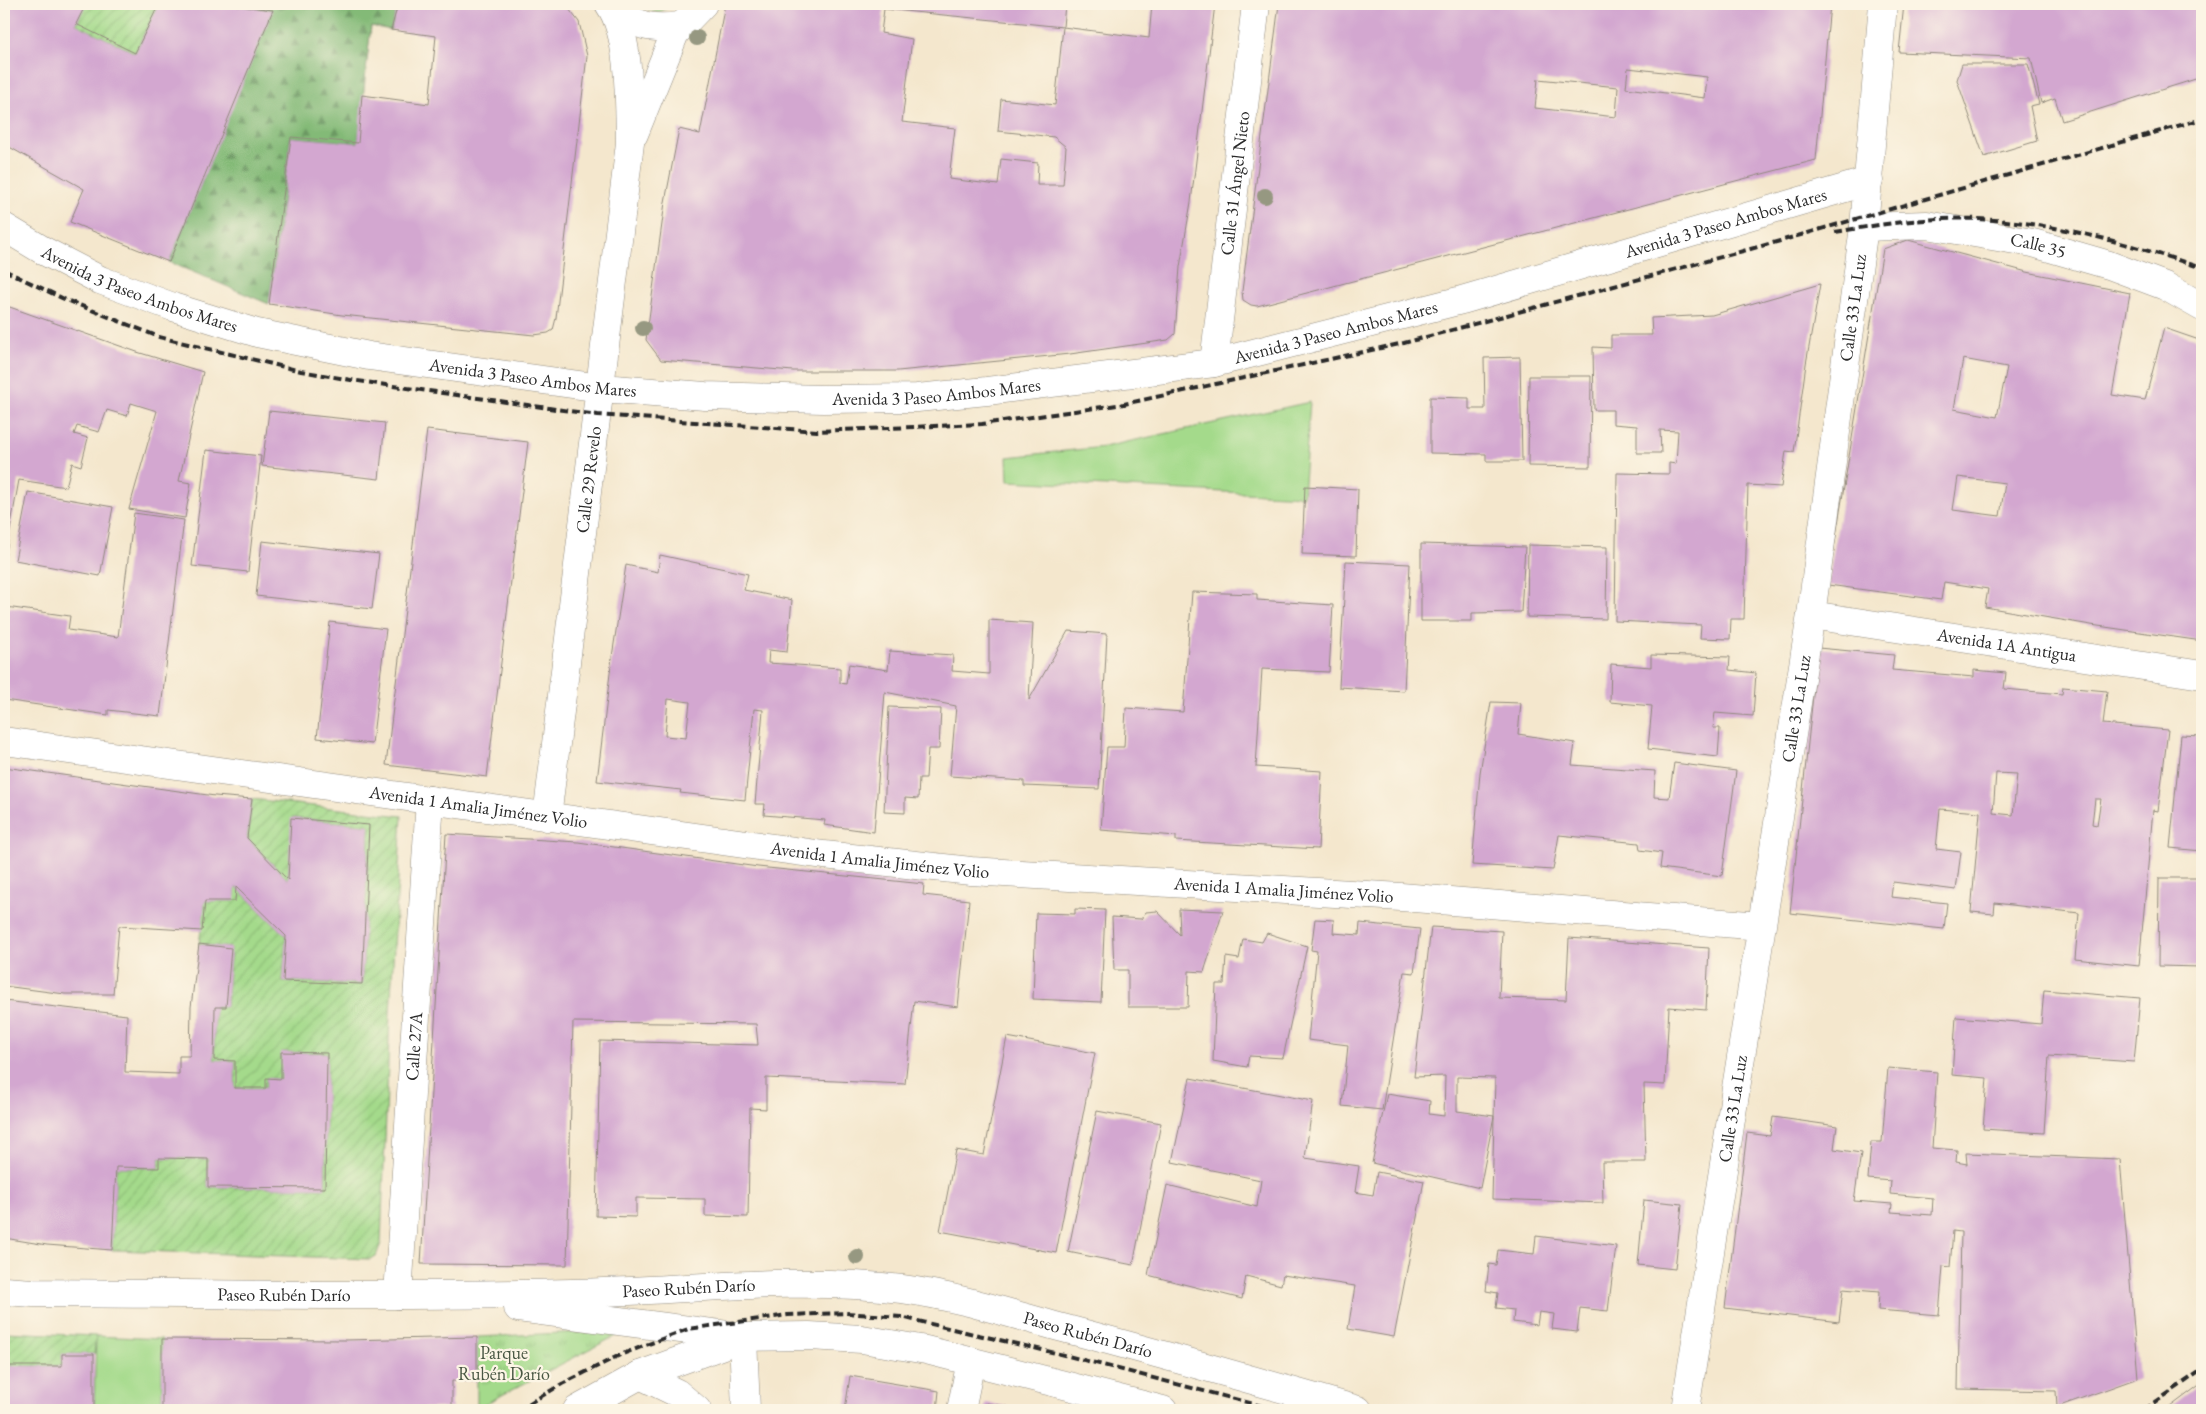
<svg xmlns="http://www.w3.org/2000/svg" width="2206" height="1414" viewBox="0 0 2206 1414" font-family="'EB Garamond',serif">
<defs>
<pattern id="forest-firs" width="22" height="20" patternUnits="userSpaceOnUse" patternTransform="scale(1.25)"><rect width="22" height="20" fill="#83ba77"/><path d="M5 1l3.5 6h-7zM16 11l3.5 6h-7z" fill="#6b9762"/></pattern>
<pattern id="park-tufts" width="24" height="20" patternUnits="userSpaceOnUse" patternTransform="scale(1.25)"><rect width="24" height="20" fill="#a4da8b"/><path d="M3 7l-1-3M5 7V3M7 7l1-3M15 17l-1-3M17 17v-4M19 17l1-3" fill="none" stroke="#8dbb78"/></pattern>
<pattern id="garden-furrows" width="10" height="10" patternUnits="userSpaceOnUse" patternTransform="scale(1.25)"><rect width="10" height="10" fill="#a4da8b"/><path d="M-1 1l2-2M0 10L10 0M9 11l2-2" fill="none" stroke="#8dbb78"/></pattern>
</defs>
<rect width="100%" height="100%" fill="#fcf5e5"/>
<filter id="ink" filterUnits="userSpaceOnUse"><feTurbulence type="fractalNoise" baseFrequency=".02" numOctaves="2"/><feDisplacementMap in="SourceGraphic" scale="10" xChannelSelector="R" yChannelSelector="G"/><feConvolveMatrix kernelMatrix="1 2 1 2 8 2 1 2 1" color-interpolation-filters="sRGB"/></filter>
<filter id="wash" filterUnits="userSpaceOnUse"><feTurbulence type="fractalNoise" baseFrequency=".0096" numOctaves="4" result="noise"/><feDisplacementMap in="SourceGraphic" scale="20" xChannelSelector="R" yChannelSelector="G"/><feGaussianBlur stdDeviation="1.12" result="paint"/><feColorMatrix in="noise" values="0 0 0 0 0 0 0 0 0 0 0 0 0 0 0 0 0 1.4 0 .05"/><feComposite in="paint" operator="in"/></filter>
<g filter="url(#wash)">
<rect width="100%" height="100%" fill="#f4e7cd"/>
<path fill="#a4da8b" stroke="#68825b" d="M1310 402 1303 496 1008 481 1007 457 1104 447Z
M96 1336 162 1339V1410H94Z"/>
<path fill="url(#forest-firs)" stroke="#577251" d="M224 4H398L391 30 371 26 358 143 291 137 269 304 169 262 272 10Z"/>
<path fill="url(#park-tufts)" stroke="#68825b" d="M641 4H674L658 13 645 8Z
M627 1330 477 1408V1337Z"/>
<path fill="url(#garden-furrows)" stroke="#68825b" d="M86 4H156L158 5 135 53 76 24Z
M252 799 402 816 390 1012 381 1243 376 1256 370 1259 112 1250 116 1167 159 1168V1158L208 1159V1187L325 1188 327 1053 282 1052 281 1079 266 1078V1088H235V1061L214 1060 215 1007H226L231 948 199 944 205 901H234L236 887 286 936 283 981 362 984 369 825 292 818 288 880 247 838Z
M4 1332 96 1336 94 1354H62V1366H4Z"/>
<g id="blocks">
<path fill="#d3a7d0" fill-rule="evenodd" d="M4 4H86L76 24 135 53 159 4H224L273 10 169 262 70 222 84 189 4 144Z
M398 4H565L579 22 587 56 556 318 553 330 548 333 534 335 342 315 269 304 291 137 358 143 362 95 429 104 436 36 391 30Z
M725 4H1065L1063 27 1149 38 1152 4H1215L1191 202 1180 267 1175 334 1168 340 1070 354 898 371H793L661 360 646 340 665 202 679 129 700 134ZM884 9 1063 27 1055 105 1001 99 998 131 1054 137 1066 147 1063 185H1037L1038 163 1001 159 998 185 949 179 955 128 902 122 912 39 881 33Z
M1279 4H1830L1816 160 1257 306 1251 305 1243 300 1242 291ZM1628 68 1707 77 1705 98 1626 88ZM1538 79 1618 87 1616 117 1535 108Z
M1904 4H2047L2071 6V4H2202V77L2062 121 2055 98 2041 103 2031 58 1899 52Z
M1962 64H2028L2039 104 2030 106 2037 141 1984 157 1957 80Z
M1908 240 2027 272 2130 293 2112 395 2145 400 2164 328 2202 341V641L2091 625 1985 607 1988 589 1944 582 1941 600 1828 585 1883 249ZM1963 359 2007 367 1997 417 1954 409ZM1958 477 2005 483 2000 516 1953 510Z
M1820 284 1806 364 1794 452 1786 451 1781 487 1748 485 1744 619H1731L1730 639 1700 638 1701 625 1615 621 1617 473 1669 474V463L1676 464 1678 431 1660 430 1661 453H1637V426L1613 424V410H1594L1593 347 1611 348V335H1652L1651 318 1712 315Z
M4 305 137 352 203 372 179 481 191 483 185 518 129 509 157 411 131 403 127 416 107 410 99 432 77 426 74 434 88 438 81 466 72 463 66 487 19 480 4 563Z
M1520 357 1522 461H1486V454L1430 453V397L1469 398V409H1485L1484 358Z
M1529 376H1591L1590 467 1528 466Z
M269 411 385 423 379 479 262 466Z
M427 430 528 442 487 777 386 765Z
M206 450 261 456 248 572 192 566Z
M1305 486 1358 489 1356 556 1302 554Z
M28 492 113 507 100 576 15 560Z
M134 513 184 520 160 716 108 710V715L4 700V625L6 607 70 616 68 630 118 637Z
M262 541 379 554 372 609 256 596Z
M1421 544 1525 547 1521 612 1472 613V621H1421Z
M1528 545 1607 547 1606 619 1527 617Z
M660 555 748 574 744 590 792 600 787 652 769 650 768 663 840 668V683L846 684 849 664 888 670 890 651 953 655 952 671 989 674V620L1033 623 1029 700 1068 631 1107 634 1099 789 1024 786V781L950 776 956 706 885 692 874 832 824 825 825 820 764 815 765 804H755L763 710 754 709 745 800 680 793 681 790 597 781 612 657 626 565 658 572ZM668 699 690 702 686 738 665 736Z
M1346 561 1410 564 1404 691 1339 687Z
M1192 592 1257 594V600L1333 605 1329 672 1262 669 1256 767 1322 771 1318 849 1176 841V836L1101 830 1107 747H1124L1126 708 1183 712Z
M330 622 386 629 372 744 317 738Z
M1818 648 1894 655 1892 670 1974 677V670L2006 673 2004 689 2062 694 2063 687 2107 691 2103 724 2168 730 2158 811 2153 810 2139 966 2075 959 2079 913 1995 903 1994 914 1971 912 1980 812 1940 809 1936 849 1961 852 1956 890 1893 882 1891 897 1947 903 1944 929 1790 913ZM1996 773 2017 774 2013 815 1993 813ZM2095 799H2101L2097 825 2092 824Z
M1651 655 1730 657 1729 670 1756 673 1753 716 1715 713 1713 728H1720L1718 757 1648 749 1652 706 1610 702 1611 664 1651 667Z
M1491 702 1521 703 1518 734 1575 743 1572 765 1655 771 1654 797 1669 798 1674 763 1736 771 1722 876 1660 868 1662 853 1640 850 1639 843 1559 835 1553 870 1472 865 1480 773Z
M889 707 941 709 939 749H928L926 778H919L918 799 905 798V813L884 812Z
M2181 735 2202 736V851L2170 848Z
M4 767 215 796 252 799 247 838 288 880 291 818 369 825 362 984 283 981 286 936 236 887 235 901H205L202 931 119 926 113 994H65L4 986Z
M446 834 578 842 758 867 924 884 923 895 969 900 958 1007 914 1001 905 1084 766 1078V1109L750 1108 748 1217 705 1216V1199L636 1198V1217L596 1216 600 1041 758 1045 756 1024 573 1022 567 1265 421 1264Z
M2159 878H2202V967L2158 966Z
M1075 909 1105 910 1101 1002 1033 999 1036 913 1075 914Z
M1179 909 1223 911 1204 972 1189 971 1188 1007H1128V970H1114L1112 917 1141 919 1146 912 1157 911 1180 935Z
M1315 919 1334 920 1333 933 1359 935 1360 923 1420 929 1414 973 1404 972 1382 1110 1342 1106 1348 1045 1308 1040 1317 951 1311 950Z
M1431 927 1502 931 1499 998 1566 1000 1569 938 1709 948 1706 1010 1669 1007 1665 1085 1644 1084 1646 1162H1602L1603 1203 1492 1199 1495 1078 1457 1077V1111L1494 1116 1480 1188 1372 1163 1387 1094 1430 1101 1429 1114 1444 1116 1445 1076 1414 1077Z
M1267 933 1307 946 1283 1058 1249 1056 1247 1067 1213 1061 1216 984H1224L1226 957 1239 959 1243 939 1262 942Z
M199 944 231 948 226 1007H215L214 1060 235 1061V1088H266V1078L281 1079V1052L327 1053 325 1188 208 1187V1159L159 1158V1168L116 1167 112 1250 47 1245 4 1238V1001L127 1015 125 1072 179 1074V1056H190L191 1007Z
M2044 990 2140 998 2134 1062 2049 1056 2044 1133 1983 1129 1987 1078 1952 1075 1956 1017 2041 1024Z
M1007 1037 1095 1053 1056 1253 940 1231 956 1150 984 1155Z
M1888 1068 1937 1072 1932 1148 1957 1150 1956 1162 1967 1164 1966 1153 2120 1159 2138 1378 2057 1407 2056 1391 1958 1389 1961 1232 1953 1231 1950 1267 1943 1266 1939 1315 1878 1310 1879 1292 1843 1289 1839 1322 1725 1308 1747 1133 1770 1136 1773 1117 1837 1126 1834 1149 1861 1153 1854 1201 1892 1204 1891 1212 1932 1215 1933 1198 1890 1194 1891 1181 1868 1179 1871 1142H1882Z
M1190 1078 1313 1101 1305 1158 1359 1166 1355 1192 1373 1195 1377 1172 1424 1181 1394 1337 1348 1329 1355 1286 1283 1275 1281 1285 1246 1276 1242 1299 1148 1275 1167 1185 1257 1207 1261 1180 1172 1162Z
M1097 1111 1161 1123 1133 1265 1068 1252Z
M1644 1200 1682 1204 1675 1269 1638 1265Z
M1536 1236 1616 1246 1608 1311 1580 1308 1577 1332 1552 1329 1554 1314 1539 1312 1537 1325 1513 1322 1514 1310 1496 1308 1498 1293 1486 1291 1489 1264 1496 1265 1498 1250 1534 1254Z
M477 1337V1381H452V1408L162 1410V1339L346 1340Z
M62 1354H94V1410H4V1366H62Z
M850 1376 939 1391 937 1410H845Z
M2202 1383V1410H2166Z
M986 1403 1024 1409 1023 1410H984Z"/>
</g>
</g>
<g filter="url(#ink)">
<use href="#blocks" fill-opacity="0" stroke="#90897c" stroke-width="1"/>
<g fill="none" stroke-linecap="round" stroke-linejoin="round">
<g stroke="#90897c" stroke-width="29">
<g id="minor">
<path d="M612 7C636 26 650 30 680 26"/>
<path d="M634 134 675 33 703 4"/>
<path id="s1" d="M4 227 44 251 100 280 173 307 257 333 369 356 601 388 705 396 823 399 917 398 987 391 1214 363 1462 300 1869 181"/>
<path id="s2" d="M1864 227 1927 225 2033 243 2109 265 2165 286 2202 307"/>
<path id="s3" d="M1214 363 1256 4"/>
<path id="s4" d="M1811 615 2202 675"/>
<path id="s5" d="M4 741 824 855 971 871 1401 897 1761 926"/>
<path id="s6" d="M547 817 630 143C629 105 631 35 609 4"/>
<path id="s7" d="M398 1295 430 800"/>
<path d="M743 1337 746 1410"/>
<path d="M640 1375 677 1393 697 1410"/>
<path d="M961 1410 971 1361"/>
<path id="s8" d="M1685 1410 1811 615 1864 227 1883 4"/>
</g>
</g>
<g stroke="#90897c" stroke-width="29">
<g id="highway">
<path id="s9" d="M4 1291 33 1293C213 1294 392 1297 572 1293 682 1291 792 1276 902 1289 955 1296 1008 1313 1059 1327 1159 1353 1259 1382 1358 1410"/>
<path d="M518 1308 743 1337 809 1336 862 1339 926 1350 1163 1410"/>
<path d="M577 1410 640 1375 742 1338"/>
</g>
</g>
<use href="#minor" stroke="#fff" stroke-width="28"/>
<use href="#highway" stroke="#fff" stroke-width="28"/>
<path stroke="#2b2b2b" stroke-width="4" stroke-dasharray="8 4" stroke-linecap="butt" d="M1835 232C1865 227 1895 222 1925 220 2018 212 2116 239 2202 268
M4 270 64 299 159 337 301 371 351 380 598 415 817 431 982 424 1124 404 1404 343 1780 241 2202 119
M518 1410 562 1384 620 1355 688 1329 788 1315 846 1313 901 1317 1064 1355 1277 1410
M2144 1410 2202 1370"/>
</g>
<g fill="#969881">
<circle cx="697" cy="38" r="8"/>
<circle cx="1265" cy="196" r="8"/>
<circle cx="643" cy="328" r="8"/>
<circle cx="857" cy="1257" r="8"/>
</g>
</g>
<g text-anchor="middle" stroke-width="4.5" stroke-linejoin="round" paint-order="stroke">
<g font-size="18" fill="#2b2b2b" stroke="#fcf5e5">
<text dy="6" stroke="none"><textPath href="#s3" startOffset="181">Calle 31 Ángel Nieto</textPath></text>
<text dy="6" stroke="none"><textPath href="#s1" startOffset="1770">Avenida 3 Paseo Ambos Mares</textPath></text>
<text dy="6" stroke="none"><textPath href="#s2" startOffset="176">Calle 35</textPath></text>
<text dy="6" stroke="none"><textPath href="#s1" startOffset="150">Avenida 3 Paseo Ambos Mares</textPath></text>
<text dy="6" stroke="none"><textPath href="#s8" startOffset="1115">Calle 33 La Luz</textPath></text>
<text dy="6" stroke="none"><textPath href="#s1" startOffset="1365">Avenida 3 Paseo Ambos Mares</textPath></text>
<text dy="6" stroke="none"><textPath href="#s1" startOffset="555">Avenida 3 Paseo Ambos Mares</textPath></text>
<text dy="6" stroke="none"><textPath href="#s1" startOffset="960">Avenida 3 Paseo Ambos Mares</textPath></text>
<text dy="6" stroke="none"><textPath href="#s6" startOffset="340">Calle 29 Revelo</textPath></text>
<text dy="6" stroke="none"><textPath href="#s4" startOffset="198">Avenida 1A Antigua</textPath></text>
<text dy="6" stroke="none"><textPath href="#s8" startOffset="710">Calle 33 La Luz</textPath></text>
<text dy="6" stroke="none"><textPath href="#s5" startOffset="479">Avenida 1 Amalia Jiménez Volio</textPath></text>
<text dy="6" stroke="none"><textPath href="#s5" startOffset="884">Avenida 1 Amalia Jiménez Volio</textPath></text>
<text dy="6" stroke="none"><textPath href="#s5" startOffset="1289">Avenida 1 Amalia Jiménez Volio</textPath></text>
<text dy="6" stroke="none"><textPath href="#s7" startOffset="249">Calle 27A</textPath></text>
<text dy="6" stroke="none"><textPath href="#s8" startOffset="305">Calle 33 La Luz</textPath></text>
<text dy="6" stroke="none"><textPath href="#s9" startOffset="685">Paseo Rubén Darío</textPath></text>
<text dy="6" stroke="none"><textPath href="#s9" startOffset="280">Paseo Rubén Darío</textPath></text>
<text dy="6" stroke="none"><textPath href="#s9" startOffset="1090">Paseo Rubén Darío</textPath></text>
</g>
<g font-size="18" fill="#495743" stroke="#fcf5e5">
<text x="504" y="1359">Parque<tspan x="504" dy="21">Rubén Darío</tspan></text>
</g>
</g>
<rect width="2206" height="1414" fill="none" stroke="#fcf5e5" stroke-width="20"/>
</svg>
